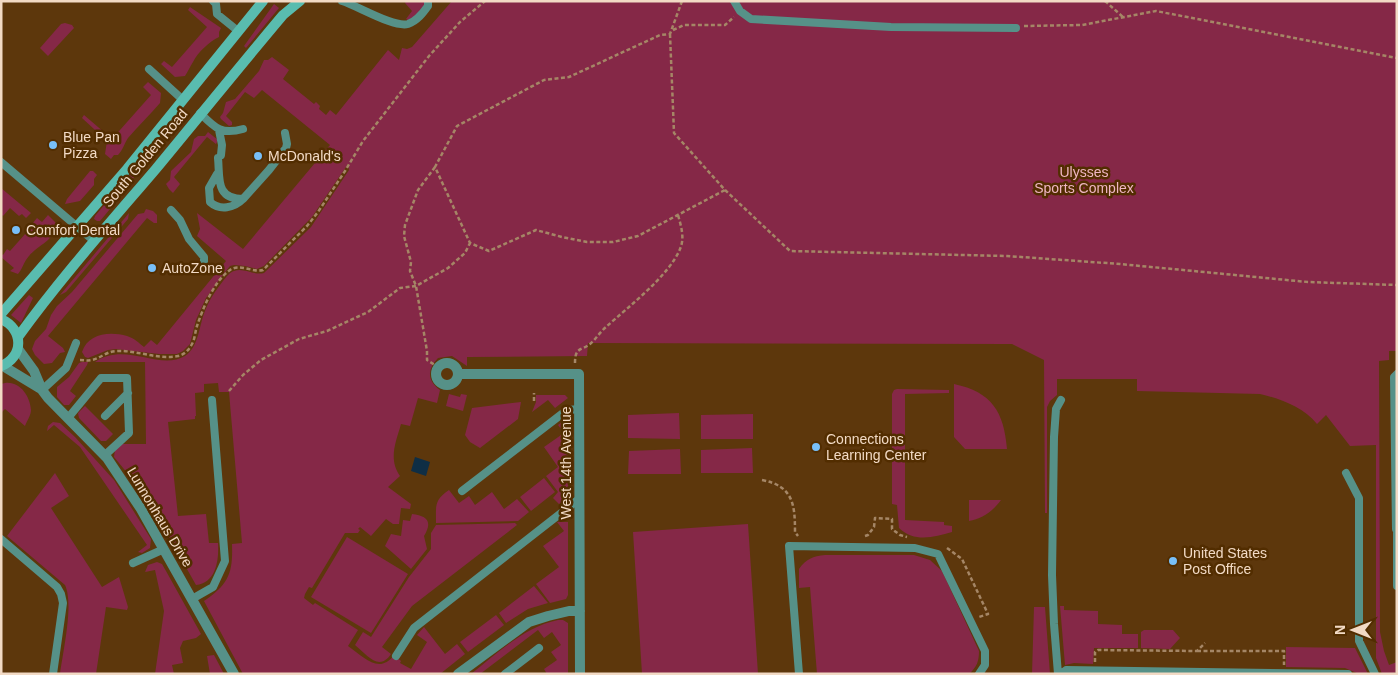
<svg xmlns="http://www.w3.org/2000/svg" width="1398" height="675" viewBox="0 0 1398 675" font-family="Arial,sans-serif">
<rect width="100%" height="100%" fill="#5d370c"/>
<path fill="#852847" d="M406 1H426V3L416 16 408 20 406 19 412 11 405 3Z
M452 1H1397V351H1389V360L1379 361 1380 632 1384 651 1389 665 1397 662V671L1393 674H1382L1376 658V445L1350 446 1326 415 1317 424C1303 407 1281 399 1260 394L1137 391V379H1057V395L1050 401 1047 407V513H1045L1044 360 1012 344 588 343 587 356 467 357V366L452 356 438 358C427 369 427 381 440 390L437 403 418 398 410 426 401 424C396 442 388 459 400 476L388 487 411 504 410 509 401 508 399 524H393L386 519 371 536 360 527 358 529 360 530 358 533H345L312 588 309 587 305 594 304 598 313 605 315 603 358 630 348 646C364 657 379 675 394 655L401 661 400 663 411 669 427 642 417 635 424 627 445 654 457 644 465 654 440 674H243L204 601C229 584 233 573 232 544L242 543 229 392H219L218 383 204 384V392L195 393 196 416H195V419L168 422 178 516 206 514 209 543H218C219 558 217 583 196 585L140 486H138L114 457 115 450 122 444H146L145 362H95C125 341 159 371 185 356 199 347 199 325 205 311 209 300 216 290 223 281 226 277 230 272 234 271 244 267 254 276 264 273L311 227 349 170 348 164 312 217 264 266 257 269 245 266 234 265 230 266 225 272 206 298 196 320 190 344 183 351 177 354H159L116 349 108 350 88 358 85 357 82 352C88 333 110 331 127 336 134 338 139 343 144 347L151 340 157 345 226 261 197 236 200 229 197 213 243 249 330 145 262 90 254 98 245 92 226 116 232 122V125L229 126 221 119 220 117 223 113 226 102 235 99 259 71 264 60H268L272 57 289 70 283 79 314 104 316 102 320 106 319 109 326 115 330 110 336 115 388 50 399 60 402 48 407 49 412 47Z
M274 4 279 8 246 48 244 46Z
M190 7 221 28 219 32V37C209 42 198 52 193 62 190 67 188 71 185 76L175 77 161 64 164 61 172 67 207 27 188 10Z
M65 23 72 25 74 28 48 56 40 48 61 24Z
M148 82 161 93 160 103C150 115 138 126 128 138 124 144 123 150 118 155H114L111 159 105 154 107 141 82 118 84 115 112 139 151 95 143 87Z
M208 132 218 140 216 144 207 137 174 177 180 184 173 193 169 189 166 184 170 180 171 171 191 152 194 139 198 136H205Z
M140 163 142 165 125 191 100 221H97L94 219 95 216Z
M90 171H93L97 175 94 179V185L80 201 65 204 67 199Z
M1 188 31 213 26 218 22 214 19 216 10 208 3 216 1 214Z
M146 209 153 211 157 215V223H154L147 218 48 336 63 348 65 352 60 353 52 363 44 364 35 355 32 349 35 341 46 329 51 315 57 306 72 292 138 214 144 213Z
M129 213 128 219 66 292 60 295Z
M48 215 56 223C58 240 34 246 26 260 23 265 22 269 18 274L10 271 14 268 1 257V254L3 255 7 249 10 251 26 233 28 234 34 226 32 224 37 218 42 222Z
M29 295 33 298 21 323 11 315Z
M82 362H88L87 365 70 391 76 396 69 405H64L57 397V387L69 377 79 363Z
M5 383C20 381 30 396 31 410 31 415 27 421 25 426L5 409 1 413V384Z
M954 384C992 392 1004 412 1007 449H965L954 437Z
M897 389 949 390V393L905 394V520L944 522V525L952 526V532C934 537 915 543 899 528L897 505 892 504V394L894 390Z
M449 394 460 397 461 394 467 395 463 411 446 406Z
M536 395H565L568 398 555 408 548 400 532 412 536 402Z
M521 402 518 419 480 448 470 442 465 435 472 408Z
M85 406 113 434 106 441H101L79 418 78 413Z
M679 413 680 439 628 438V415Z
M753 414V439H701V415Z
M53 422 60 423 75 437 114 480 151 539 150 548 142 553 138 552 147 545 80 447 54 425 47 431 48 426Z
M562 422 568 423V497L559 504 553 498 558 492 546 476 558 467 544 447 564 433 558 425Z
M752 448 753 473H701V450Z
M680 449 681 474H628L629 451Z
M55 473 69 496 51 508 102 587 119 577 128 607 127 610 106 607 96 674H60C63 651 74 604 65 585L7 536Z
M544 478 555 492 531 511 520 497Z
M449 490 459 503 469 496 475 505 492 492 504 509 517 499 529 512 518 521 436 523C436 506 434 500 449 490Z
M969 500H1001C993 511 982 519 969 521Z
M412 514C427 516 433 521 424 536L427 549 411 569 385 546 391 534 401 536 403 520 410 521Z
M557 522H568V595L566 599 550 603 536 584 559 567 543 546 564 531Z
M515 523 517 525 412 606 382 647 391 654C379 672 367 655 355 645L363 632 371 637 409 577 431 549V533L436 525Z
M748 524 758 674H642L633 532Z
M347 537 408 574 371 633 311 597Z
M914 555 930 560 942 571 979 651C979 661 977 667 969 674H817L810 587 799 588V569C806 559 813 556 825 555Z
M157 562 162 564 166 571 201 634 196 638 183 641 180 648 183 663 172 665 174 674H155L164 611 155 570 145 572 148 565Z
M534 586 548 603 528 609 506 623 499 613Z
M1060 606H1064V610L1098 611V624L1122 625V634H1138V648H1094L1093 664 1074 663 1065 665Z
M1034 607H1045L1050 674H1032Z
M496 615 504 625 468 652 460 642Z
M558 620H563L568 623V674H547L544 669 557 660 551 652 561 645 552 632 544 638 538 630 480 674H471C498 653 524 627 558 620Z
M1144 630H1173L1180 638 1170 649 1141 648V632Z
M1286 647 1355 648 1368 674H1359L1345 668 1286 667Z
M214 655 223 672 224 674H210L207 656Z"/>
<path fill="#0f2e45" d="M415 457 430 462 426 476 411 471Z"/>
<g fill="none" stroke-linecap="round" stroke-linejoin="round">
<path stroke="#a58666" stroke-width="2.5" stroke-dasharray="4 2.5" stroke-linecap="butt" d="M682 1 670 34 660 35 569 77 544 80 457 126 435 167 470 243 489 251 536 230 562 237 587 242H613L638 236 725 190
M1105 1 1123 17
M1024 26 1082 25 1156 11 1397 58
M673 30 684 25H725L734 17
M670 34 674 133 725 190 790 251 1007 256 1120 264 1308 282 1397 285
M435 167 418 190 405 225 404 236 411 262 410 271 416 286 427 351V360L438 367
M80 360C84 360 88 361 92 360 101 358 107 351 117 351 137 350 157 360 178 356 184 355 189 350 192 344 195 339 195 332 197 326 203 308 214 281 230 270 240 263 253 273 263 270L307 226 318 212 345 171 363 141 429 56 460 22 485 1
M575 363C575 347 581 351 590 344 596 339 600 332 606 327 628 307 669 276 680 249 685 238 681 226 678 215
M229 391 243 375 261 360 299 339 327 331 368 312 400 288 416 286 448 268 465 253 470 243
M534 401V393
M762 480C793 486 795 504 795 532L798 536
M865 536 868 535 874 527 875 518 892 519V529L900 535 907 537
M947 548 962 559 988 614 979 617
M1197 651H1284V665
M1095 662V652L1098 650 1197 651 1205 643"/>
<path stroke="#569188" stroke-width="8" d="M213 1 216 4 217 14 238 31
M342 1C358 6 394 28 408 24 417 21 423 13 428 6V1
M734 1 740 11 751 19 891 27 1016 28
M149 69 183 100
M200 113C215 128 221 135 243 129
M219 130 222 145 221 155
M218 158C220 178 215 199 243 199L269 170 286 148 287 144 285 133
M1 162 94 241
M217 174 209 188 210 202C220 211 234 208 243 199
M171 210 180 220 189 239 204 257V271
M42 390 66 368 76 343
M105 416 128 393
M68 418 101 378H127L129 433 105 455
M1346 473 1359 498V641L1375 674
M462 491 567 410 580 409
M1396 529 1394 377 1397 374
M1397 529V586
M1 539 57 587 61 594 63 603 53 674
M133 563 164 549
M192 599 213 587 225 561 212 400
M396 656 414 628 579 499
M505 674 539 648
M799 674 789 546 915 548 938 554 985 651V665L979 674
M1058 674 1054 624 1052 575 1054 437 1056 409 1061 400
M1061 674 1066 670 1348 674"/>
<path stroke="#569188" stroke-width="10" d="M18 349 34 371 42 390 48 398 107 458 141 509 234 674
M436 374a11 11 0 1 1 22 0a11 11 0 1 1-22 0Z
M3 366 41 389
M458 374H579L580 674
M458 674 529 622 548 616 569 611H580"/>
<path stroke="#59bcaf" stroke-width="10" d="M1 314 127 169 263 1
M1 319C24 329 24 357 1 366
M18 337C60 279 108 225 155 170 198 118 240 66 283 15L300 1"/>
</g>
<g fill="#78bff8" stroke="#522d00" stroke-width="2">
<circle cx="53" cy="145" r="5"/>
<circle cx="258" cy="156" r="5"/>
<circle cx="16" cy="230" r="5"/>
<circle cx="152" cy="268" r="5"/>
<circle cx="816" cy="447" r="5"/>
<circle cx="1173" cy="561" r="5"/>
</g>
<g text-anchor="middle" stroke-width="5" stroke-linejoin="round" paint-order="stroke">
<g font-size="14" fill="#f2dac5" stroke="#522d00" text-anchor="start">
<text x="63" y="142">Blue Pan<tspan x="63" dy="16">Pizza</tspan></text>
<text x="268" y="161">McDonald's</text>
<text x="26" y="235">Comfort Dental</text>
<text x="162" y="273">AutoZone</text>
<text x="826" y="444">Connections<tspan x="826" dy="16">Learning Center</tspan></text>
<text x="1183" y="558">United States<tspan x="1183" dy="16">Post Office</tspan></text>
</g>
<g font-size="14" fill="#f2dac5" stroke="#522d00">
<text transform="translate(145 158) rotate(-50)" y="5">South Golden Road</text>
<text transform="translate(566 463) rotate(-90)" y="5">West 14th Avenue</text>
<text transform="translate(160 517) rotate(59)" y="5">Lunnonhaus Drive</text>
</g>
<g font-size="14" fill="#efb6c3" stroke="#522d00">
<text x="1084" y="177">Ulysses<tspan x="1084" dy="16">Sports Complex</tspan></text>
</g>
</g>
<rect width="1398" height="675" fill="none" stroke="#f2dac5" stroke-width="5"/>
<g transform="translate(1353 630) rotate(270)" stroke="#522d00" stroke-width="4" paint-order="stroke">
<path d="M0-4L9 19L0 12L-9 19Z" fill="#f2dac5"/>
<text y="-8" font-size="14" font-weight="bold" text-anchor="middle" fill="#f2dac5">N</text>
</g>
</svg>
